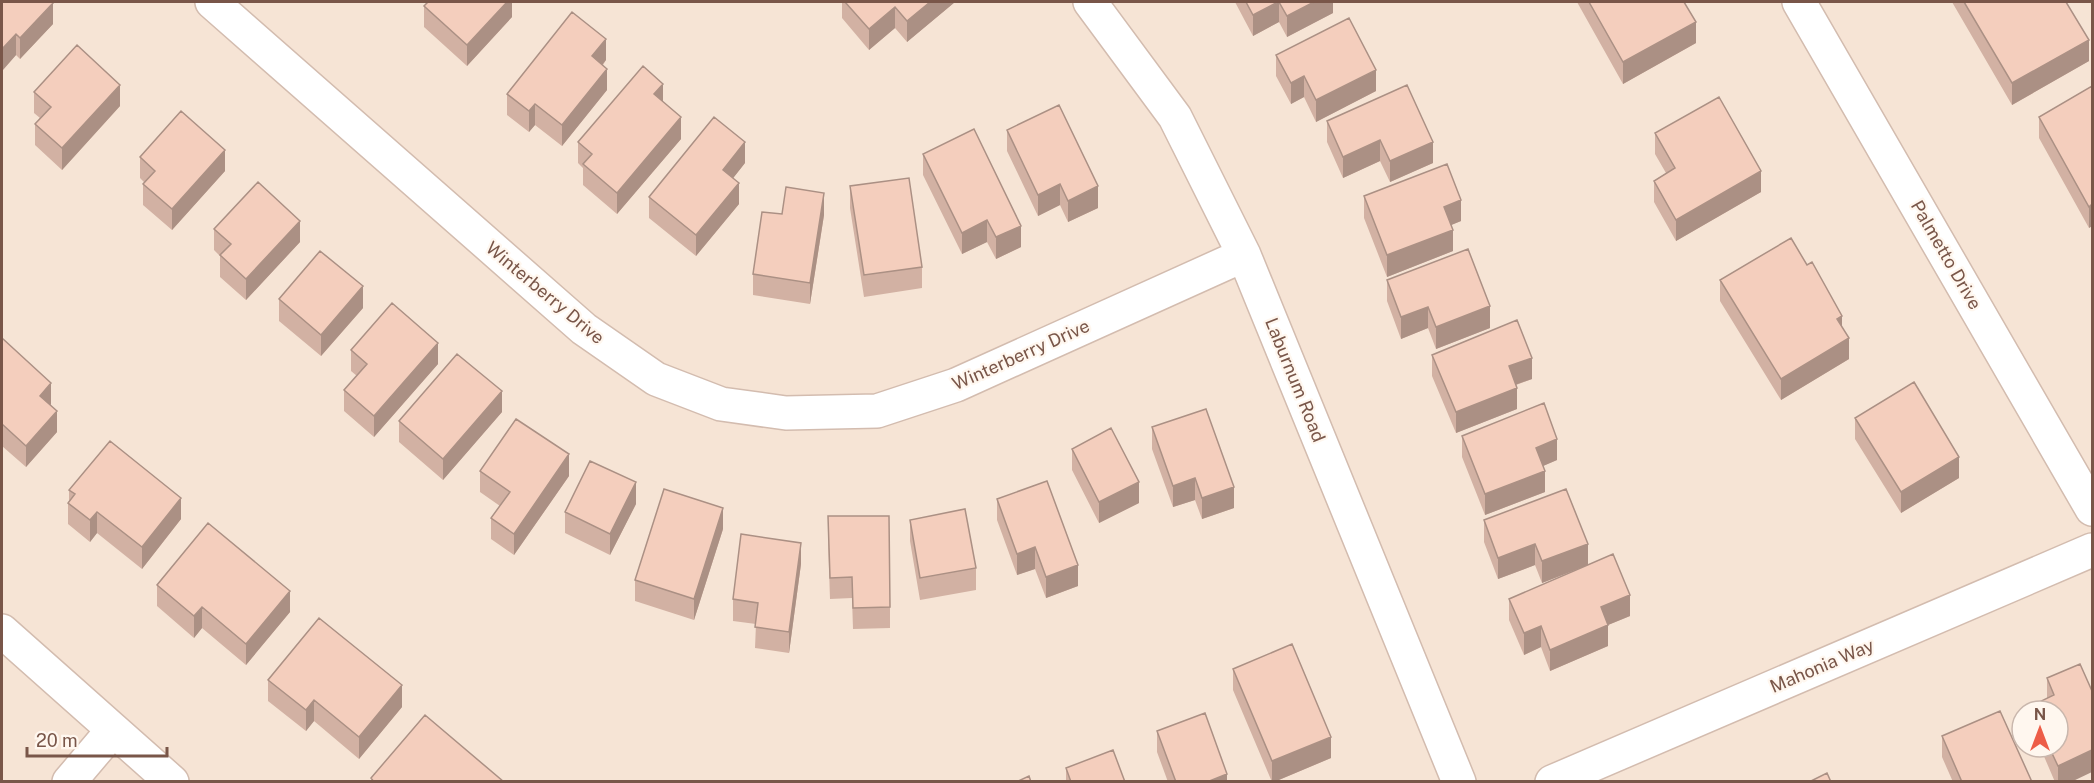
<svg xmlns="http://www.w3.org/2000/svg" width="2094" height="783" viewBox="0 0 2094 783" font-family="'Public Sans',sans-serif">
<rect width="100%" height="100%" fill="#fdf3e7"/>
<path fill="#f6e4d5" fill-rule="evenodd" d="M2 2H2092V781L2 782ZM2022 711H2058V747H2022Z"/>
<g fill="none" stroke-linecap="round" stroke-linejoin="round">
<g stroke="#d3bcaf" stroke-width="36">
<path id="minor" d="M212 2 584 329 656 379 721 404 786 413 877 411 956 385 1244 255
M1090 2 1175 117 1244 255 1459 782
M1799 2 2092 509
M2 631 172 782
M69 782 113 730
M1552 782 2092 550"/>
</g>
<use href="#minor" stroke="#fff" stroke-width="33"/>
</g>
<path fill="#d2b1a3" d="M2 2 53 24 20 59 16 55 2 71Z
M512 2V17L467 66 424 27V6Z
M842 2H955L907 42 895 28 869 50 842 18Z
M1235 2H1333V13L1287 37 1279 22 1253 36Z
M1577 2H1684L1696 43 1623 84Z
M1952 2H2067H2066L2089 61 2012 105Z
M1276 55 1376 91 1316 122 1304 97 1291 104 1276 76Z
M606 60 603 65 607 90 562 146 535 125 529 132 507 115V94Z
M2092 86V226L2089 228 2039 138V117Z
M34 92 120 106 62 170 35 145V124L40 118 34 113Z
M663 102 681 139 617 214 583 185V168L578 163V142Z
M1327 121 1433 142V163L1390 182 1380 161 1343 178 1327 142Z
M1007 130 1098 208 1068 222 1060 205 1038 216 1007 151Z
M1655 133 1761 192 1676 241 1654 202V181L1666 173 1655 154Z
M923 154 1021 247 996 259 987 242 962 254 923 175Z
M140 157 225 171 172 230 143 205V184L145 183 140 178Z
M745 163 733 178 739 204 696 256 649 218V197Z
M850 186 922 267V288L864 297 850 208Z
M1364 196 1461 221 1451 225 1453 251 1387 277 1364 218Z
M782 214 824 215 810 304 753 295V274Z
M214 229 300 242 246 300 220 277V256L214 250Z
M1387 280 1490 328 1436 349 1428 328 1401 339 1387 301Z
M1720 280 1842 327 1849 359 1781 400 1720 301Z
M279 299 363 308 321 356 279 321Z
M2 338 51 404V405L57 432 26 467 2 446Z
M351 350 438 364 374 437 344 411V390L357 376 351 371Z
M1432 355 1532 379 1516 385 1517 409 1456 433 1432 376Z
M502 412 443 480 399 442V421Z
M1855 418 1959 478 1901 513 1855 439Z
M1152 427 1234 508 1202 519 1195 500 1173 507 1152 449Z
M1462 436 1557 460 1543 466 1545 492 1485 515 1462 457Z
M1072 449 1139 503 1099 523 1072 470Z
M480 471 569 476 514 555 491 539V518L500 506 480 492Z
M69 490 181 519 142 569 97 533 90 542 68 524V503L69 501Z
M997 499 1078 586 1046 598 1035 569 1017 575 997 520Z
M636 504 610 555 565 533V512Z
M910 520 976 568V590L920 600 910 541Z
M1484 520 1588 565 1542 583 1535 565 1498 579 1484 542Z
M723 529 694 620 635 601V580Z
M828 538 890 607V628L853 629 852 598 830 599Z
M801 564 789 653 755 648 756 624 733 621V599Z
M157 585 290 612 246 665 202 628 194 638 157 606Z
M1509 599 1630 616 1608 625V646L1550 671 1541 647 1524 655 1509 620Z
M2080 664 2071 782H2055L2040 747H2058V711H2031V706L2047 699V678Z
M1233 669 1331 758 1274 782H1272L1233 690Z
M268 680 402 707 359 759 314 721 306 731 268 701Z
M1157 731 1227 782H1168L1157 752Z
M1942 736 2032 782H1953L1942 757Z
M1066 768 1125 782H1066Z"/>
<path fill="#ab9084" d="M507 2H512V17L467 66V45Z
M930 2H955L907 42V21Z
M1279 2V22L1253 36V15Z
M1314 2H1333V13L1287 37V16Z
M53 3V24L20 59V38Z
M895 7V28L869 50V29Z
M1696 22V43L1623 84V62Z
M16 34V55L2 71V49Z
M606 39V60L592 77V56Z
M2089 40V61L2012 105V83Z
M607 69V90L562 146V125Z
M1376 70V91L1316 122V100Z
M1304 76V97L1291 104V83Z
M663 84V105L654 94Z
M120 85V106L62 170V148Z
M535 104V125L529 132V111Z
M681 117V139L617 214V193Z
M1380 140V161L1343 178V157Z
M745 142V163L723 191V170Z
M1433 142V163L1390 182V161Z
M225 150V171L172 230V209Z
M1761 171V192L1676 241V220Z
M739 183V204L696 256V235Z
M1060 184V205L1038 216V195Z
M1098 186V208L1068 222V201Z
M824 193V215L810 304V283Z
M1461 200V221L1444 228V207Z
M2092 204V226L2089 228V207Z
M987 220V242L962 254V233Z
M300 221V242L246 300V279Z
M1021 226V247L996 259V237Z
M1453 230V251L1387 277V255Z
M363 286V308L321 356V335Z
M1490 306V328L1436 349V327Z
M1428 307V328L1401 339V317Z
M1842 316V337L1837 319Z
M1849 338V359L1781 400V379Z
M438 343V364L374 437V416Z
M1532 358V379L1509 387V366Z
M51 383V404L40 417V396Z
M1517 388V409L1456 433V412Z
M502 391V412L443 480V459Z
M57 411V432L26 467V446Z
M1557 439V460L1536 469V448Z
M569 454V476L514 555V534Z
M1959 457V478L1901 513V492Z
M1545 471V492L1485 515V494Z
M1195 478V500L1173 507V486Z
M636 482V504L610 555V534Z
M1139 482V503L1099 523V502Z
M1234 487V508L1202 519V498Z
M181 498V519L142 569V547Z
M723 508V529L694 620V599Z
M97 512V533L90 542V520Z
M801 543V564L789 653V632Z
M1535 544V565L1498 579V558Z
M1588 544V565L1542 583V561Z
M1035 547V569L1017 575V554Z
M1078 565V586L1046 598V577Z
M290 591V612L246 665V644Z
M1630 595V616L1608 625V646L1550 671V650L1601 607Z
M202 607V628L194 638V616Z
M1541 626V647L1524 655V633Z
M402 685V707L359 759V737Z
M314 700V721L306 731V710Z
M1331 737V758L1274 782H1272V761Z
M2092 750V772L2071 782H2058V766Z
M1227 774V782H1207Z"/>
<path fill="#f4cebd" stroke="#ab9084" stroke-width="1.5" d="M2 2H52L53 3 20 38 16 34 2 49Z
M428 2H507L467 45 424 6Z
M845 2H930L907 21 895 7 869 29Z
M1246 2H1278L1253 15Z
M1279 2H1314L1287 16Z
M1589 2H1684L1696 22 1623 62Z
M1964 2H2066L2089 40 2012 83Z
M572 12 606 39 592 56 607 69 562 125 535 104 529 111 507 94Z
M1349 18 1376 70 1316 100 1304 76 1291 83 1276 55Z
M77 45 120 85 62 148 35 124 51 107 34 92Z
M643 66 663 84 654 94 681 117 617 193 583 164 592 154 578 142Z
M1407 85 1433 142 1390 161 1380 140 1343 157 1327 121Z
M2092 86V204L2089 207 2039 117Z
M1719 97 1761 171 1676 220 1654 181 1675 168 1655 133Z
M1059 105 1098 186 1068 201 1060 184 1038 195 1007 130Z
M181 111 225 150 172 209 143 184 155 171 140 157Z
M714 117 745 142 723 170 739 183 696 235 649 197Z
M974 129 1021 226 996 237 987 220 962 233 923 154Z
M1447 164 1461 200 1444 207 1453 230 1387 255 1364 196Z
M909 178 922 267 864 275 850 186Z
M258 182 300 221 246 279 220 255 231 244 214 229Z
M786 187 824 193 810 283 753 274 762 212 782 214Z
M1791 238 1807 265 1812 262 1842 316 1837 319 1849 338 1781 379 1720 280Z
M1468 249 1490 306 1436 327 1428 307 1401 317 1387 280Z
M320 251 363 286 321 335 279 299Z
M392 303 438 343 374 416 344 390 367 364 351 350Z
M1517 320 1532 358 1509 366 1517 388 1456 412 1432 355Z
M2 338 51 383 40 396 57 411 26 446 2 424Z
M457 354 502 391 443 459 399 421Z
M1914 382 1959 457 1901 492 1855 418Z
M1544 403 1557 439 1536 448 1545 471 1485 494 1462 436Z
M1206 409 1234 487 1202 498 1195 478 1173 486 1152 427Z
M516 419 569 454 514 534 491 518 510 492 480 471Z
M1111 428 1139 482 1099 502 1072 449Z
M110 441 181 498 142 547 97 512 90 520 68 503 75 494 69 490Z
M590 461 636 482 610 534 565 512Z
M1047 481 1078 565 1046 577 1035 547 1017 554 997 499Z
M664 489 723 508 694 599 635 580Z
M1566 489 1588 544 1542 561 1535 544 1498 558 1484 520Z
M965 509 976 568 920 578 910 520Z
M828 516H889L890 607 853 608 852 577 830 578Z
M208 523 290 591 246 644 202 607 194 616 157 585Z
M741 534 801 543 789 632 755 627 758 603 733 599Z
M1613 554 1630 595 1601 607 1608 625 1550 650 1541 626 1524 633 1509 599Z
M319 618 402 685 359 737 314 700 306 710 268 680Z
M1292 644 1331 737 1272 761 1233 669Z
M2080 664 2092 691V750L2058 766 2049 747H2058V711H2033L2031 706 2054 695 2047 678Z
M2000 711 2032 782H1962L1942 736Z
M1205 713 1227 774 1207 782H1176L1157 731Z
M425 715 504 782H374L371 778Z
M1113 750 1125 782H1071L1066 768Z
M1827 773 1831 782H1809Z
M1029 776 1031 782H1016Z"/>
<g text-anchor="middle" stroke-width="4.5" stroke-linejoin="round" paint-order="stroke">
<g font-size="18" fill="#795649" stroke="#fff7ef">
<text transform="translate(1946 255) rotate(60)" y="6">Palmetto Drive</text>
<text transform="translate(545 293) rotate(40)" y="6">Winterberry Drive</text>
<text transform="translate(1021 355) rotate(-24)" y="6">Winterberry Drive</text>
<text transform="translate(1295 380) rotate(68)" y="6">Laburnum Road</text>
<text transform="translate(1822 666) rotate(-23)" y="6">Mahonia Way</text>
</g>
</g>
<rect width="2094" height="783" fill="none" stroke="#795649" stroke-width="6"/>
<g transform="translate(2040 729)"><circle r="28" fill="#fff7ef" stroke="#c9b7ad" stroke-width="1.5"/>
<path d="M0-4.5L10 22L0 15L-10 22Z" fill="#ed5d47"/>
<text y="-9" font-size="16" font-weight="bold" text-anchor="middle" fill="#795649">N</text>
</g>
<path d="M27 747v9h140v-9" fill="none" stroke="#795649" stroke-width="3"/>
<text x="36" y="747" font-size="18" fill="#795649" stroke="#fff7ef" stroke-width="4.5" paint-order="stroke">20 m</text>
</svg>
